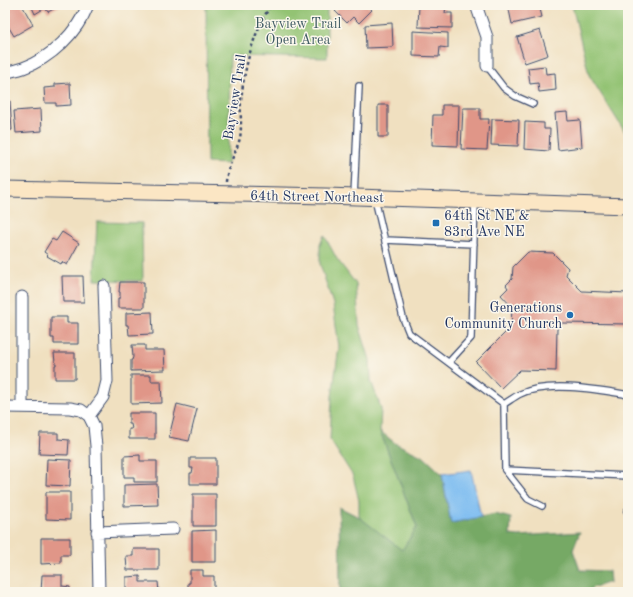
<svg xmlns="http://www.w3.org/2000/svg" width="633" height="597" viewBox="0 0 633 597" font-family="'Old Standard TT',serif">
<rect width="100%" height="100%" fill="#fbf7ec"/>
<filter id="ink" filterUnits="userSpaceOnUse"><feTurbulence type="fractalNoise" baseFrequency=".025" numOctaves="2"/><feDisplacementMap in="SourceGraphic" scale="8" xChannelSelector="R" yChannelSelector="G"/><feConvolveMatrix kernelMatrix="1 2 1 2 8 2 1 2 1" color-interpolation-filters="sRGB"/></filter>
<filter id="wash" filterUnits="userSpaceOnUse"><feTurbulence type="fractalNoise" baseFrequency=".012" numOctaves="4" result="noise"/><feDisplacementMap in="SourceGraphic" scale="16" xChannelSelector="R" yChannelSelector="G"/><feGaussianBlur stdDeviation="0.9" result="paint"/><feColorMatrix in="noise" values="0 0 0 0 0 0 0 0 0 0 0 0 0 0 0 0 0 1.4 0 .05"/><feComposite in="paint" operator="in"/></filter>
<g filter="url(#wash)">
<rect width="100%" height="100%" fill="#f0e0c0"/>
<path fill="#93c373" stroke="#577968" d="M206 5H327V58L230 56 228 164 207 163Z
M572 5H628V137L589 75Z
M97 222 142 223 143 281 94 280Z
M324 235 337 259 356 284 359 325 370 360 371 381 381 408 380 431 417 527 402 551 359 517V501L353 476 330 440 332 396 339 347 333 304 320 264V245Z"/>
<path fill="#76a965" stroke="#486c62" d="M380 431 395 443 424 457 442 474 451 523 495 514 511 518 510 535 519 536 580 532 573 550 580 570 609 571 610 582 592 588 590 592H340L339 507 359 517 402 550 417 527Z"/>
<path fill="#7cbcf1" stroke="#4c76a8" d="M471 470 481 517 451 523 442 474Z"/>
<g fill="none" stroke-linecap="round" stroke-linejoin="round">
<path stroke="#7cbcf1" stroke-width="4" d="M627 5 628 10"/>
</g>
<g id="blocks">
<path fill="#e09688" d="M10 5H22L33 25 14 36 5 21V8Z
M31 5H61L48 12 45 8 35 14Z
M341 5H367L372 10 359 23 353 17 347 23 335 11Z
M419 5H446L445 13H452V28L418 27Z
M508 5H531V7L539 5 542 17 512 24Z
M392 23 393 47 366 48 365 25Z
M540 30 548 55 525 63 517 37Z
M413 31 448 33V48L440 47 439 57 413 56Z
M545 66 546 74 555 73 556 90 539 92 538 83 530 84 528 68Z
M70 83 71 105 56 106V103H45L44 88 55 87V84Z
M10 101 12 130 5 131V102Z
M378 105H388V137H378Z
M442 105H459L458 146 432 145 433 115H442Z
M463 108H480V119H489L487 150 461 149Z
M41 109 42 131 16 133 14 111Z
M567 112 568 121 580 120 582 147 558 150 555 113Z
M492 119 519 120 518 146 491 145Z
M525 122 544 123V129H550L549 151 524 149Z
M62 232 79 243 67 265 62 262 61 264 47 256 48 255 44 252 52 239 56 241Z
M528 252 553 253 568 268 566 275 582 291 628 293V324L562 323 557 329 556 371 520 370 501 388 476 362 511 327 512 307 501 295 508 288 506 285 512 279 513 267Z
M62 276H83L84 302H63Z
M120 282H144V308H118V298H120V292H119Z
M152 312 153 334 129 335 128 325H126V313Z
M51 317H67V323H78V344H54V338H51Z
M132 345H145V350H164L165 370 131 371V360H132L133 357Z
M54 353H75V379H55V365H56V362H55Z
M131 375H151V381H161L162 403 131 404Z
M177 404 197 409 189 441 169 437Z
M129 413H155V439H129V429H132L131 424H129Z
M40 433H58V439L69 440 68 455 39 454Z
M140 455V461H157V482H134V477H124V456Z
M190 458H216V484H190V473H192L193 468H190Z
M47 459 71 460 70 486 46 485Z
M157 484 158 505 124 506V485Z
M46 492H70V520L46 519Z
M193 494H216V526H193Z
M216 530V562H192V531Z
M41 538H70V555H61V563L41 564Z
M133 549H159V570H127L126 556H133Z
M190 570H203V576H214V592H191L192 591 188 590V583H190Z
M42 575H62V586L70 587V592H41Z
M140 576V582H158L159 592H126V577Z"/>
</g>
</g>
<g filter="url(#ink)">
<use href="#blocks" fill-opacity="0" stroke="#3b4a6d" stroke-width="1"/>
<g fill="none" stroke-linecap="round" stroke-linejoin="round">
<g stroke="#3b4a6d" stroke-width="8">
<path id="service" d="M487 66 504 88 515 96 533 104
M354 197 359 86
M375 199 403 318 409 333 504 404 505 470 628 476
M385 240 474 244
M449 362 471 338 475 201
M504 404C509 401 514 397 520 394 547 381 594 389 624 394L628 396
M505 470 528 499 542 506
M627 511 628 510"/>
</g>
<g stroke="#3b4a6d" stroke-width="13">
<path id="minor" d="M476 5 487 37V66
M5 73C11 71 17 70 23 68 51 58 77 33 88 5
M5 407 70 408 81 410 89 416
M22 407V297
M97 532 173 529
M99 592 96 446 94 426 89 416 103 397 107 381 104 286"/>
</g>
<g stroke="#3b4a6d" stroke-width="17">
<path id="secondary" d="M5 189 326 196 628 206"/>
</g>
<path stroke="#3b4a6d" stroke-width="2.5" stroke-dasharray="3 3" stroke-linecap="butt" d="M226 182C227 166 236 153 240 138 242 126 240 113 241 101 244 68 253 33 271 5"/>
<use href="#service" stroke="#fff" stroke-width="5.5"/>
<use href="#minor" stroke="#fff" stroke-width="11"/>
<use href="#secondary" stroke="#fbe6c4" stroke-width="15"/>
</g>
</g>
<g fill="#1f6fb2" stroke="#fbf7ec" stroke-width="1.5">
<rect x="432" y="219" width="8" height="8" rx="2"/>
<circle cx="570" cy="315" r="4"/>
</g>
<g text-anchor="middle" stroke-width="3" stroke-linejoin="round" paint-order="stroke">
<g font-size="14" fill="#3f5b64" stroke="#fbf7ec">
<text x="298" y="28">Bayview Trail<tspan x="298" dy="16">Open Area</tspan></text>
</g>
<g font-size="14" fill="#1b2f5e" stroke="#fbf7ec">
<text transform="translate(234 97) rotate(-81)" y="5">Bayview Trail</text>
<text transform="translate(317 196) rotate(1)" y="5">64th Street Northeast</text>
</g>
<g font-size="14" fill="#1b2f5e" stroke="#fbf7ec" text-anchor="start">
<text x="444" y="220">64th St NE &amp;<tspan x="444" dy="16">83rd Ave NE</tspan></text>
<text x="562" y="312" text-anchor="end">Generations<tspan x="562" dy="16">Community Church</tspan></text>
</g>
</g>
<rect width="633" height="597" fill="none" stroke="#fbf7ec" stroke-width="20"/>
</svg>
